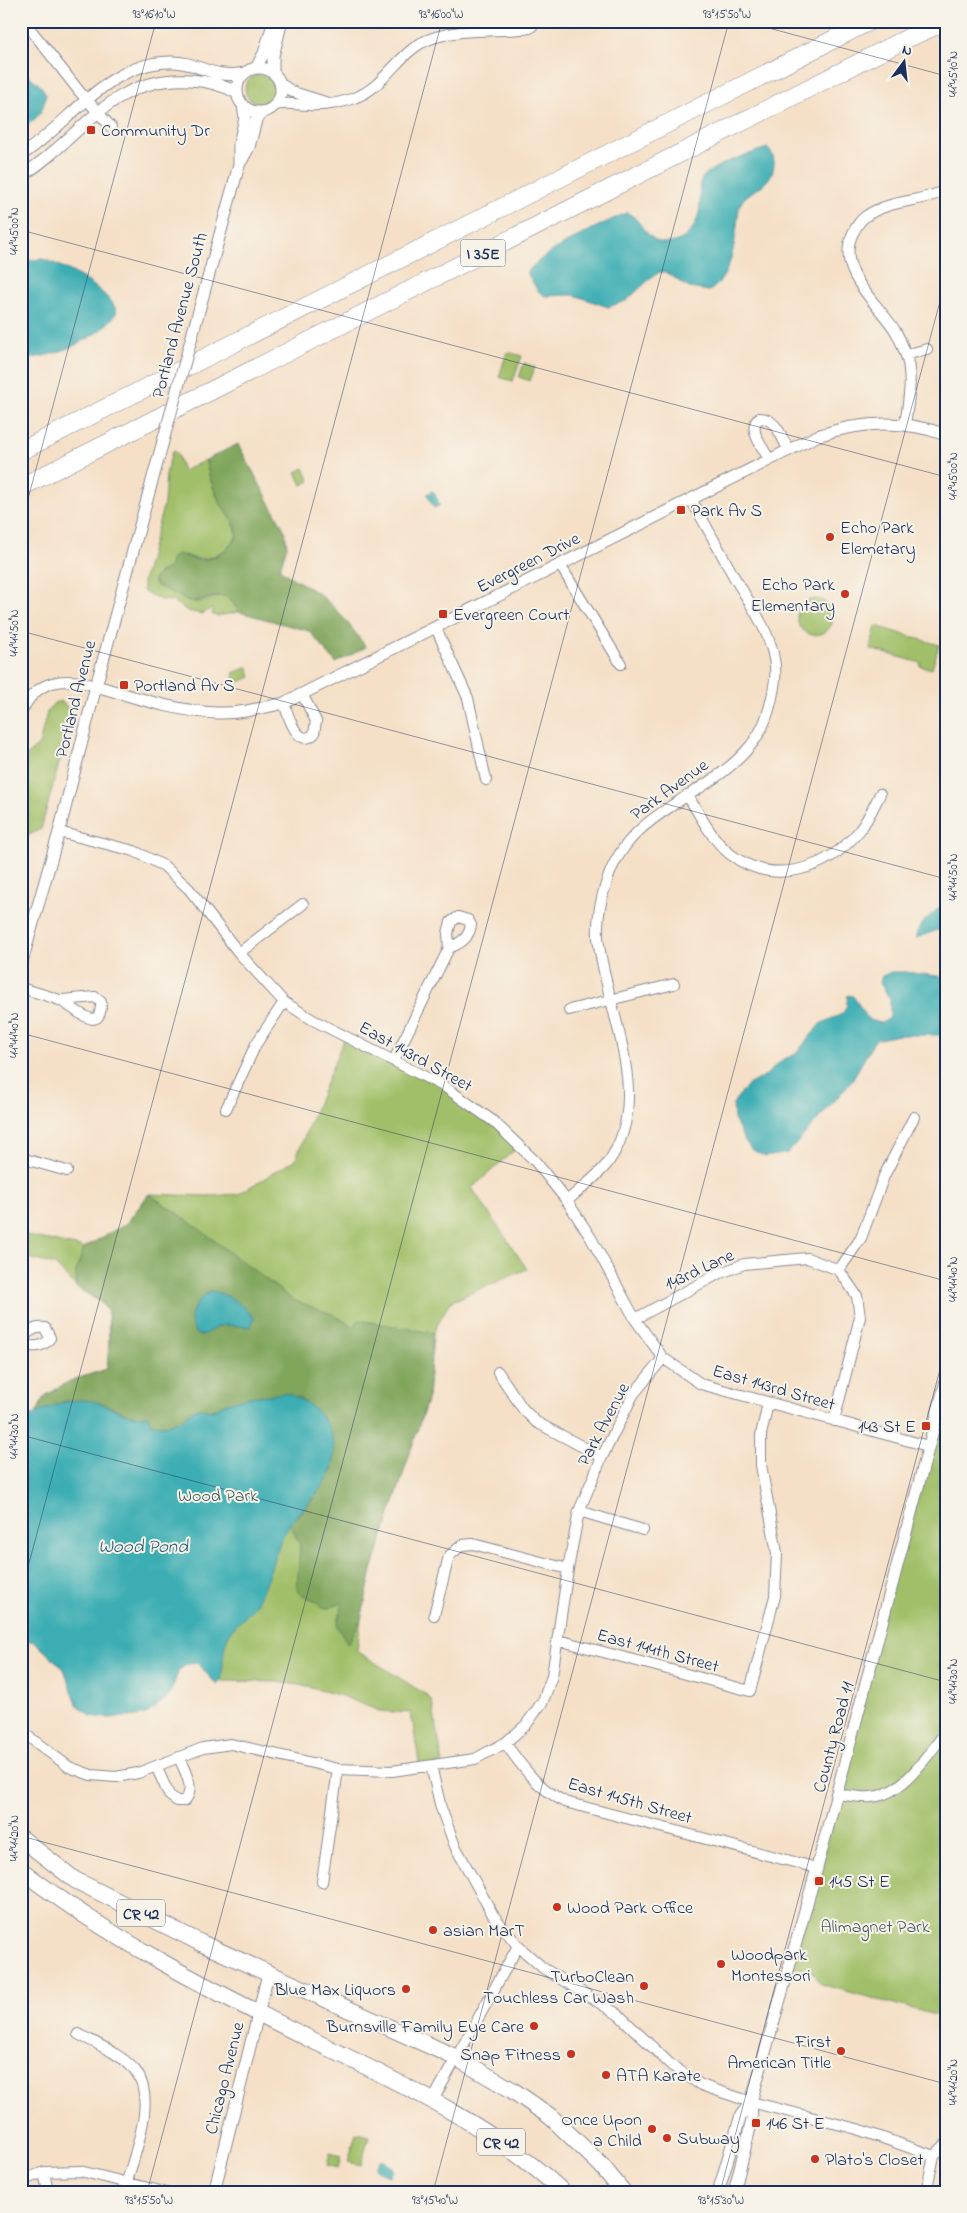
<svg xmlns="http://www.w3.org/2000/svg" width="967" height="2213" viewBox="0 0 967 2213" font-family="'Indie Flower',sans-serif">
<rect width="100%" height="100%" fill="#f7f3e8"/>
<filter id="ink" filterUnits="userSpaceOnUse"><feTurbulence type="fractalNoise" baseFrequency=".02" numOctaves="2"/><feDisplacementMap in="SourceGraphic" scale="10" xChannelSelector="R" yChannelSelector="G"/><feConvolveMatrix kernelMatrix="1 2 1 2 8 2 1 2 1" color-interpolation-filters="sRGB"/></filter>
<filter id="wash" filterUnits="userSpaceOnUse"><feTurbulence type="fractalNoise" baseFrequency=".0096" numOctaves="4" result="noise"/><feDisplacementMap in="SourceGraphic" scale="20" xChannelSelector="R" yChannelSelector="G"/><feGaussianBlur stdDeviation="1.12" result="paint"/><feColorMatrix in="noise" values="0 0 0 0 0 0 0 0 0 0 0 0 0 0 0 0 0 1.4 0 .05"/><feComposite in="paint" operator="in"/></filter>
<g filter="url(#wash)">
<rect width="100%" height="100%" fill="#f5e0c7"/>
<path fill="#a0bf67" stroke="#5e7762" d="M245 89a14 14 0 1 1 28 0a14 14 0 1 1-28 0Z
M507 352 522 356 513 381 499 377Z
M524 363 535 367 530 381 519 377Z
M175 451 177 453 183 471 206 460C208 475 214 491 221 504 226 513 235 521 236 531 238 540 228 548 221 552 207 560 200 561 185 555L167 569 158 573 172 592 188 602H201L223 595 229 597 239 612 218 616 213 615 212 609 201 614 188 611 172 601 161 600 143 591V582L164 503 166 474 172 452Z
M304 468 310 481 302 485 296 472Z
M797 617a18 18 0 1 1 36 0a18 18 0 1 1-36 0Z
M876 626 939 645 932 669 920 666 921 663 870 649Z
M248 667 251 677 236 683 233 673Z
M61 701 68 708 72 716 41 829 21 839V765L30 752 39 745 47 712 54 703Z
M345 1036 445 1087 519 1146 472 1188 527 1269 450 1302 433 1333 428 1397 372 1570 361 1619 357 1651 428 1696 432 1702 443 1764 420 1768 411 1713 379 1711 339 1695 299 1685 276 1682 221 1681 217 1685 197 1662 187 1664 179 1670 169 1696 148 1713 136 1716 106 1718 91 1716 78 1706 64 1669 35 1642 21 1639V1418L36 1414 45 1396 70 1381 107 1369 109 1347 108 1311 100 1302 76 1287 55 1265 21 1256V1234L84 1248 127 1223 149 1194 207 1196 238 1194 295 1160Z
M946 1381V2018L820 1984 814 1972 791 1966Z
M356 2133 369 2136 361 2165 348 2162Z
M330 2153 341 2156 338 2168 327 2165Z"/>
<path fill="#80a65c" stroke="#4e6a5d" d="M238 444 285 531 287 546 280 568C283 574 311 588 319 594 338 609 352 628 366 647L336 663 309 631 239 612C223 583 213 602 188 602 178 593 164 592 154 583V578L170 566 171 559 176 554C185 555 194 561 203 560 214 559 238 545 237 532 235 521 226 513 221 504 214 491 208 475 206 460Z
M149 1194 187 1220 293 1300 332 1314 354 1327 359 1320 433 1333 428 1397 372 1570 361 1619 348 1644 337 1626 342 1603 329 1608 322 1607C316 1597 306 1600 297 1591L300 1545 290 1524 317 1495 324 1419 299 1397 227 1403 213 1410 199 1408 189 1412 181 1420 167 1425 151 1424 103 1403 65 1401 36 1414 45 1396 70 1381 107 1369C108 1357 112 1319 107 1310 102 1299 86 1293 76 1287V1271L84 1248 127 1223Z"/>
<path fill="#3badb3" stroke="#2b6e88" d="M21 69 41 86 46 94C43 114 38 118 21 129Z
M767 148C778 156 775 174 765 183 755 192 745 193 739 207 736 233 734 277 709 291L689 288 666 272H660L653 276 626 301 608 307 574 295 545 296 538 291 527 273C539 253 602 224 626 213 640 214 645 244 668 243 689 242 700 221 700 202 700 194 698 186 702 179 710 165 752 153 767 148Z
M42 259C64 265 109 290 117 312 101 338 51 360 21 358V268L30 260Z
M433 491 440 505 434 508 427 494Z
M946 904V927L916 938C915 927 936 909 946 904Z
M891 972H905L946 977V1035H899L875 1040 851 1082 788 1153 765 1157 751 1149 744 1140 734 1119 733 1104 736 1099 748 1085 766 1075 783 1059 792 1056 799 1050 820 1024 842 1014 846 1008 848 995 853 996 869 1020 881 1023 890 1018V999L880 983 882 976Z
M210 1291C228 1293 243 1305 254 1318L251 1327C241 1327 231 1324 221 1326 211 1328 210 1335 198 1335 183 1319 195 1302 210 1291Z
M285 1393C302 1398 320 1410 328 1427 353 1479 300 1499 282 1538 272 1560 268 1584 255 1605 247 1618 232 1625 227 1639 222 1652 224 1667 221 1681L217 1685 197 1663 187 1664 179 1670 169 1696 148 1713 136 1716 106 1718 91 1716 78 1706 64 1669 35 1642 21 1639V1418C30 1418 36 1414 43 1410 56 1404 70 1400 84 1400 107 1402 127 1420 148 1415L151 1424 167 1425 181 1420 189 1412 199 1408 213 1410 227 1403 248 1397Z
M380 2160H383L394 2169 389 2176 377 2171 376 2168Z"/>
</g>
<g filter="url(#ink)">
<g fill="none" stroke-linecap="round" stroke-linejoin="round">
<g stroke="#888892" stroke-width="12">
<path id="minor" d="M24 21 79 91 111 127
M281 84 293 92 325 102
M276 105C289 102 296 105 309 105 324 106 341 103 354 98 383 88 395 58 421 43 453 26 496 33 530 28L537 21
M906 355 927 349
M905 425C908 402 914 376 905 353 903 347 900 339 896 332 879 303 834 272 853 233 856 227 860 220 866 216 890 199 921 203 946 190
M769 459C762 446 747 429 759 418 776 418 781 436 788 449
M560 565 621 664
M436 628 468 698 486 780
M284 703C288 715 297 749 314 734L316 721 302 694
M21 713C36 679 64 676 96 686
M687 795C700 814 711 839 730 854 773 887 827 870 859 831 868 820 874 806 880 794
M59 832 134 851 164 866 189 889 239 953 284 1002 313 1020 445 1087 493 1121 535 1161 567 1201 591 1238 635 1319 663 1358 701 1384 928 1446
M239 953 303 904
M21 988C34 992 47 995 59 1000 71 1004 102 1039 101 1002L95 997 62 1000
M569 1010 674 984
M394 1060 449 948C461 943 469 938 471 925L468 920 458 917 451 922 448 933 449 948
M226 1109 256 1044 284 1002
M21 1158 67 1171
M567 1201C580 1189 596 1178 607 1164 656 1098 605 1009 598 937 597 919 601 898 607 881 630 808 709 798 751 745 766 727 772 703 775 680 779 642 751 606 733 575 719 549 705 524 691 499
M839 1270 861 1238 884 1176 914 1117
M635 1319 718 1274 744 1264 807 1258 839 1270
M21 1342C26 1333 34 1326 45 1328L50 1338C44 1348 32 1347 21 1345
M498 1372 523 1409 536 1422 602 1457
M834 1421 860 1317 857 1296 839 1270
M579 1511 643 1530
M434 1615 449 1556 462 1545 473 1544 568 1569
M558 1640 750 1691 775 1596 777 1553 761 1465V1435L768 1403
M21 1731 69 1767 91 1775 116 1777 138 1773 203 1748 231 1744 338 1769 392 1771 475 1759 505 1743 526 1725 543 1701 552 1676 568 1569 579 1511 602 1457 633 1395 663 1358
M505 1743C525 1770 534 1785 565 1802L817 1868
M156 1766 169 1795 177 1801H184C197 1789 184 1771 179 1757
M431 1766 441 1808 455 1846 493 1915 518 1946 543 1968 619 2015 671 2065 701 2085 751 2102 857 2129 934 2156
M836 1794C847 1795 860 1798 871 1797 904 1795 927 1755 946 1732
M322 1882 338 1769
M78 2034C97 2044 119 2053 134 2069 158 2097 135 2151 127 2182
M433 2100 518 1946
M44 2172 48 2192
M21 2181 44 2172 80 2171 164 2192
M926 2192 934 2156 946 2144"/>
</g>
<g stroke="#888892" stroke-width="13">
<path id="tertiary" d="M237 90a22 22 0 1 1 44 0a22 22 0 1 1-44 0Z
M256 68 264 53 274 21
M273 73V56L282 21
M21 155C70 124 105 63 170 62 198 61 212 80 244 73
M239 164V144L245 118 243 105
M21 176C80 140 110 75 190 80 207 81 222 84 237 93
M203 296 239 165 249 147 256 120 263 112
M96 686C135 697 175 711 216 713 239 714 262 708 284 703L817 436C859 422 904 419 946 435
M21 965 59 832 96 686 154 474
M214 2192 268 1974
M718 2192 741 2115 751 2102
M734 2192 752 2120 751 2102 817 1868 946 1381"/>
</g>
<g stroke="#888892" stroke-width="18">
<path id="trunk" d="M21 1838 75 1880 201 1943 457 2058 512 2090 551 2117 601 2165 623 2192
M21 1870C110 1939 211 1990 312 2040 400 2083 490 2124 563 2192"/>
</g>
<g stroke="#888892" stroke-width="19">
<path id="motorway" d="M21 451 870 21
M21 487 908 38 946 21"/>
</g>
<use href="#minor" stroke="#fff" stroke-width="10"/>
<use href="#tertiary" stroke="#fff" stroke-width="11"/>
<use href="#trunk" stroke="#fff" stroke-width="16"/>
<use href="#motorway" stroke="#fff" stroke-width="18"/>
<g stroke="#888892" stroke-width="13" stroke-linecap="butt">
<path id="tertiary-bridge" d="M154 474 203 296"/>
</g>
<use href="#tertiary-bridge" stroke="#fff" stroke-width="11"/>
</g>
</g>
<path fill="none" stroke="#1b2f5e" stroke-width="1" stroke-opacity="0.45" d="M743 21 946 76M21 230 946 477M21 525 156 21M21 631 946 879M21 1033 946 1281M21 1435 946 1682M21 1593 442 21M21 1836 946 2084M147 2192 729 21M433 2192 946 279M720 2192 946 1347"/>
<g fill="#c8321e" stroke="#f7f3e8" stroke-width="2">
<rect x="86" y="125" width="10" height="10" rx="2.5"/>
<rect x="676" y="505" width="10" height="10" rx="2.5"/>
<circle cx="830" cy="537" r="5"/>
<circle cx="845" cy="594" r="5"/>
<rect x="438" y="609" width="10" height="10" rx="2.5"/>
<rect x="119" y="680" width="10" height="10" rx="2.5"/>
<rect x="921" y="1421" width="10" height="10" rx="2.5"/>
<rect x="814" y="1876" width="10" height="10" rx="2.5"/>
<circle cx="557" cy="1907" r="5"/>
<circle cx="433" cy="1930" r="5"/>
<circle cx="721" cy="1964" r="5"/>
<circle cx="644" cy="1986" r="5"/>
<circle cx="406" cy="1989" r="5"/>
<circle cx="534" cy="2026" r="5"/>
<circle cx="841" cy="2051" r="5"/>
<circle cx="571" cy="2054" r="5"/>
<circle cx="606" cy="2075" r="5"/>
<rect x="751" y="2118" width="10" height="10" rx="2.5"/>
<circle cx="652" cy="2129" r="5"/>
<circle cx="667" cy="2138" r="5"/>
<circle cx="815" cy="2159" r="5"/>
</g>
<g text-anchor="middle" stroke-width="4" stroke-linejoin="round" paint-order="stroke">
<g fill="#f7f3e8" stroke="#5d6a87" stroke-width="1">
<rect x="460.5" y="239.5" width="45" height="27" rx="4"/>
<rect x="117" y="1899.5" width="48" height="27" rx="4"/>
<rect x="477" y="2128.5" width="48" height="27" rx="4"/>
</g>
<g font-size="16" font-weight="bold" fill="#1b2f5e">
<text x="483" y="259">I 35E</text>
<text x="141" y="1919">CR 42</text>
<text x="501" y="2148">CR 42</text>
</g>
<g font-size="18" fill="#1b2f5e" stroke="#f7f3e8" text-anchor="start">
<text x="101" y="136">Community Dr</text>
<text x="691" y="516">Park Av S</text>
<text x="840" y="533">Echo Park<tspan x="840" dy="21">Elemetary</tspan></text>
<text x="835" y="590" text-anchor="end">Echo Park<tspan x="835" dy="21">Elementary</tspan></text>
<text x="453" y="620">Evergreen Court</text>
<text x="134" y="691">Portland Av S</text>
<text x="916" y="1432" text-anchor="end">143 St E</text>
<text x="829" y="1887">145 St E</text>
<text x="567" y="1913">Wood Park Office</text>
<text x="443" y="1936">asian MarT</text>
<text x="731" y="1960">Woodpark<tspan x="731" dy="21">Montessori</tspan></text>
<text x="634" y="1982" text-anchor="end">TurboClean<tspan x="634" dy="21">Touchless Car Wash</tspan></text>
<text x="396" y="1995" text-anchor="end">Blue Max Liquors</text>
<text x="524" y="2032" text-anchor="end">Burnsville Family Eye Care</text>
<text x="831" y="2047" text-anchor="end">First<tspan x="831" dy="21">American Title</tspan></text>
<text x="561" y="2060" text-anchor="end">Snap Fitness</text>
<text x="616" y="2081">ATA Karate</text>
<text x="642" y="2125" text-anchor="end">Once Upon<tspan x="642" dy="21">a Child</tspan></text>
<text x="766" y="2129">146 St E</text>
<text x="677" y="2144">Subway</text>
<text x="825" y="2165">Plato's Closet</text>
</g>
<g font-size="18" fill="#1b2f5e" stroke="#f7f3e8">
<text transform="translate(179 315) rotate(-75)" y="6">Portland Avenue South</text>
<text transform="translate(528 562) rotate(-27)" y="6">Evergreen Drive</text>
<text transform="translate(75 699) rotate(-76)" y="6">Portland Avenue</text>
<text transform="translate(669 789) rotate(-36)" y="6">Park Avenue</text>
<text transform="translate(416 1056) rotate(29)" y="6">East 143rd Street</text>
<text transform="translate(699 1269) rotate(-25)" y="6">143rd Lane</text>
<text transform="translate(774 1387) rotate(16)" y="6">East 143rd Street</text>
<text transform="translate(603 1424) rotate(-62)" y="6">Park Avenue</text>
<text transform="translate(658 1650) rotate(15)" y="6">East 144th Street</text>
<text transform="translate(833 1737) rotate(-75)" y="6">County Road 11</text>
<text transform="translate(630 1800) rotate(16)" y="6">East 145th Street</text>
<text transform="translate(224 2078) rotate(-76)" y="6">Chicago Avenue</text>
</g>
<g font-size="18" fill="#435a61" stroke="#f7f3e8">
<text x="218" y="1501">Wood Park</text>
<text x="875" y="1932">Alimagnet Park</text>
</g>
<g font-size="19" font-style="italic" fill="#265b7c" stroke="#f7f3e8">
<text x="143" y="1552">Wood Pond</text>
</g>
</g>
<rect width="967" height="2213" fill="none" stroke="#f7f3e8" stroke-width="55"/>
<g transform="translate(904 62) rotate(15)" stroke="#f7f3e8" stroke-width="4" paint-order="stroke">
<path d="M0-4L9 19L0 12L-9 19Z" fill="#1b2f5e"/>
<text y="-8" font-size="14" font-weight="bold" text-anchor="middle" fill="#1b2f5e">N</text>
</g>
<rect x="28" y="28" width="912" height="2158" fill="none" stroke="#1b2f5e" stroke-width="2"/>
<g font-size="12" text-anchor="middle" fill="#1b2f5e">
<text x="154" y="18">93°16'10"W</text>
<text x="441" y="18">93°16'00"W</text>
<text x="727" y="18">93°15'50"W</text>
<text transform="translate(953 74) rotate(-90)" y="4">44°45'10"N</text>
<text transform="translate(14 231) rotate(-90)" y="4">44°45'00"N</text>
<text transform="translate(953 476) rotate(-90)" y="4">44°45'00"N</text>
<text transform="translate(14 633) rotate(-90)" y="4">44°44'50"N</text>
<text transform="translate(953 877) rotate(-90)" y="4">44°44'50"N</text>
<text transform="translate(14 1035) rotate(-90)" y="4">44°44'40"N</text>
<text transform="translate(953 1279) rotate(-90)" y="4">44°44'40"N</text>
<text transform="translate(14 1436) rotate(-90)" y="4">44°44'30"N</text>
<text transform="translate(953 1681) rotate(-90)" y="4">44°44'30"N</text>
<text transform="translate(14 1838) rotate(-90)" y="4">44°44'20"N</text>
<text transform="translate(953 2082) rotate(-90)" y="4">44°44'20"N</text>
<text x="149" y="2204">93°15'50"W</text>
<text x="435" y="2204">93°15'40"W</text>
<text x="721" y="2204">93°15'30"W</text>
</g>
</svg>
